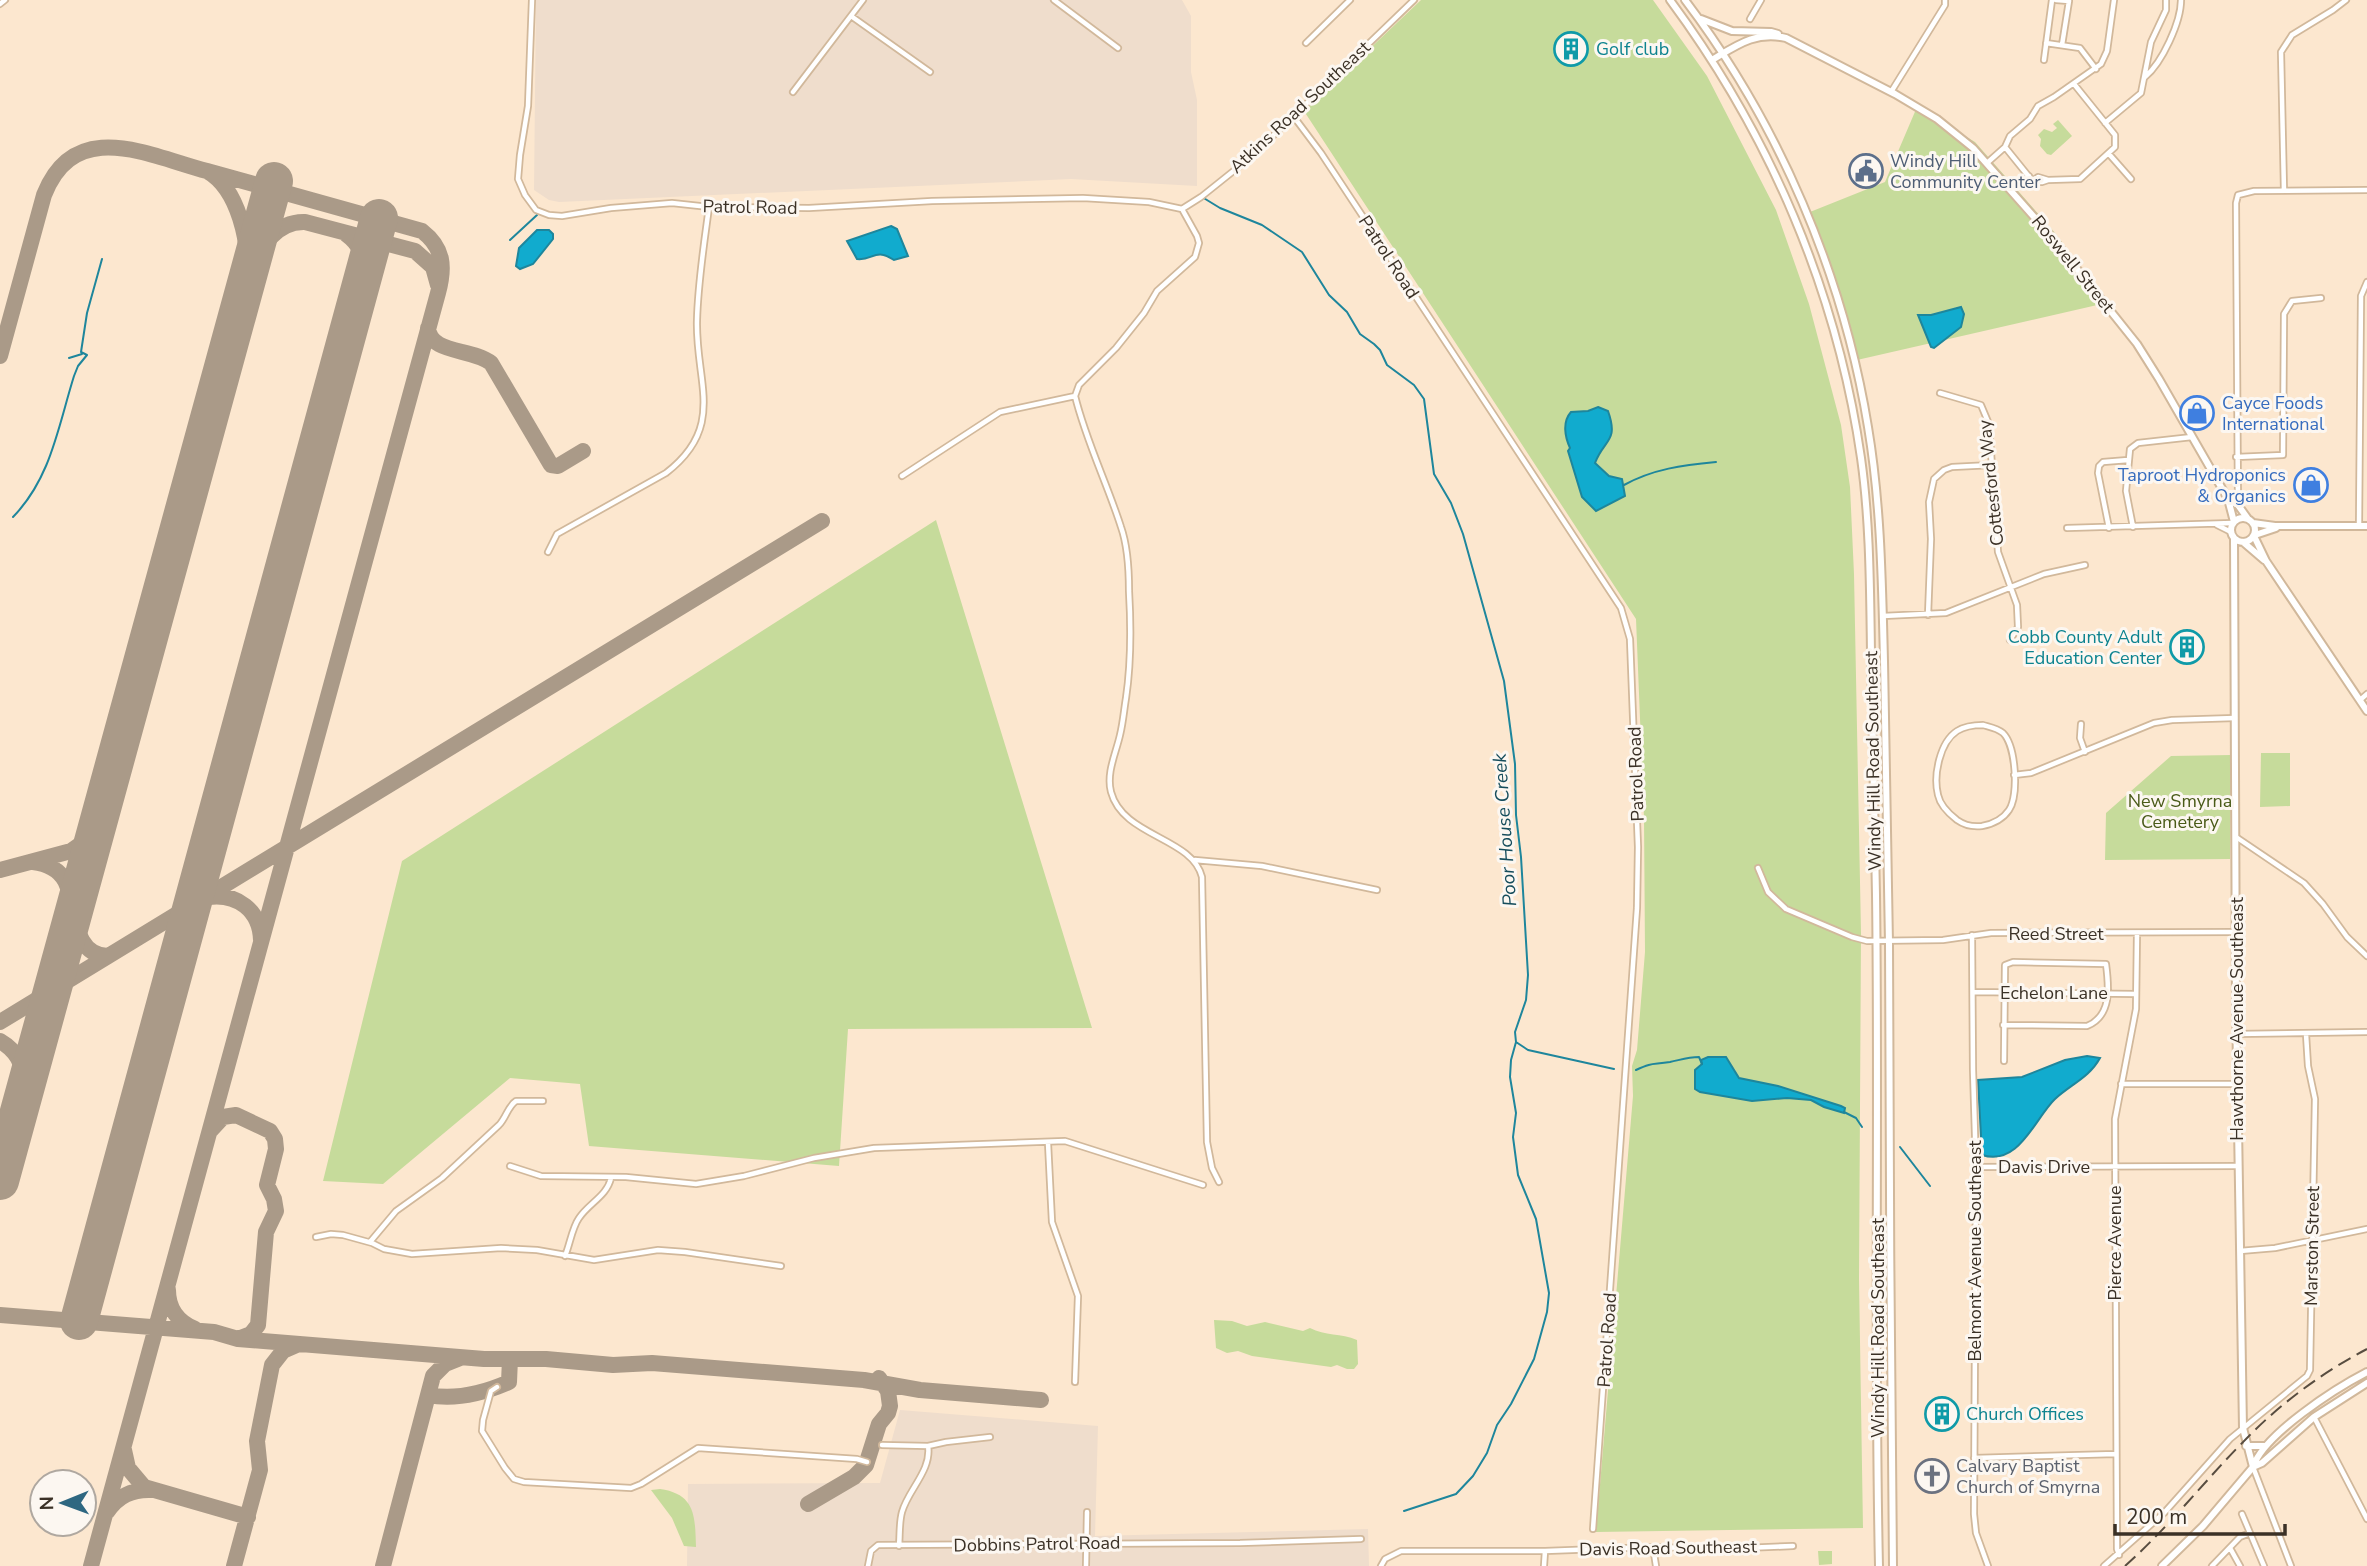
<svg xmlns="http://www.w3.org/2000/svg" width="2367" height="1566" viewBox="0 0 2367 1566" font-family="'Nunito Sans',sans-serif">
<rect width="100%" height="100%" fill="#fce7cf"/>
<path fill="#efddcc" d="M536 0H1182L1191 16V72L1197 100V186L1071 179 559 202 549 200 534 190Z
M900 1410 1098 1426 1095 1536 1368 1529 1369 1566H687L688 1484 880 1483Z"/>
<path fill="#c6db9b" d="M1421 0H1653L1707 76 1776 210 1809 304 1841 425 1850 487 1854 574 1861 933 1859 1279 1863 1528 1596 1532 1633 1096 1632 1066 1637 1050 1645 952 1644 818 1636 619 1304 111Z
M1917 107 1975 142 2056 234 2106 303 1857 360 1834 276 1810 212 1885 182Z
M2058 120 2072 136 2051 155 2047 154 2040 146 2041 139 2038 135 2044 129 2052 132 2057 128 2053 124Z
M936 520 1092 1028 848 1029 839 1166 589 1146 580 1084 510 1078 383 1184 323 1181 402 861Z
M2261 753H2290V806L2260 807Z
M2231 755 2230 859 2105 860 2106 813 2171 756Z
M1214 1320 1232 1321 1247 1326 1265 1322 1303 1331 1310 1328C1325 1336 1341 1333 1357 1340L1358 1364 1354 1369H1347L1337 1365 1331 1367 1252 1356 1238 1351 1227 1353 1216 1348Z
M660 1489C696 1494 695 1517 696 1547L684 1546 672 1518 651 1490Z
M1818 1551H1832V1564L1819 1565Z"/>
<path fill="#11abce" stroke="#1e869c" stroke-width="2" d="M891 226 897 229 908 256 894 260C875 247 873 261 857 259L847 241Z
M537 230H549L553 234V239L533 264 520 269 516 266 519 248Z
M1961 307 1964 314 1961 327 1934 348 1931 347 1918 315H1931Z
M1598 407 1608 411C1619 442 1604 439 1595 463L1609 476 1622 479 1625 496 1596 511 1582 497 1568 451 1570 448C1565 437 1562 422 1571 412L1588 411Z
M2087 1056 2100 1058C2089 1078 2071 1084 2055 1099 2035 1118 2019 1167 1982 1155L1978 1080 2022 1077 2065 1060Z
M1708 1057H1726L1739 1078 1778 1086 1841 1106 1845 1108 1844 1113 1824 1107 1811 1100 1787 1098 1752 1101 1700 1092 1695 1089V1070L1702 1064 1701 1060Z"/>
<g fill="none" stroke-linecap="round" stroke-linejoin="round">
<path stroke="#1e869c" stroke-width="2" d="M1202 197 1220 208 1262 225 1302 252 1329 295 1347 312 1360 334 1374 344 1380 350 1387 365 1414 385 1424 399 1434 474 1451 503 1463 534 1504 681 1515 764 1516 815 1521 857 1528 975 1526 1000 1515 1032 1516 1042 1511 1060 1510 1077 1516 1113 1513 1137 1518 1175 1536 1219 1549 1293 1547 1312 1534 1359 1511 1404 1497 1425 1487 1453 1473 1476 1456 1494 1404 1511
M510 240 537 215
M69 358 82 354
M1624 485C1653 469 1683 465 1716 462
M13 517C51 478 58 427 74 376L78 366 87 355 81 352 87 313 102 259
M1516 1042 1528 1050 1614 1069
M1636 1070C1653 1062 1652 1065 1670 1062 1680 1060 1688 1057 1699 1057L1702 1064
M1844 1112 1856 1118 1862 1127
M1900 1147 1930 1186"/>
<path stroke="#aa9a88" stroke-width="16" d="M346 234C361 245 365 257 364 274
M249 272C261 248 275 221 305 222L415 251 433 267 438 285
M428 328C430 354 472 348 491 363L551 465 558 466 583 451
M0 356 44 195C75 117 147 155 207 171
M33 862C67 866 72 890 72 919
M0 870 71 851 88 839 98 822
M208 897C237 893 260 910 261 940
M75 910C75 930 83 956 108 956
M0 1022 822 521
M0 1041C21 1053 25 1070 24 1093
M168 1290C168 1308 178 1322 195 1329
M0 1315 214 1332 238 1339 251 1334 258 1325 266 1232 276 1211 274 1199 267 1185 276 1149 275 1139 270 1131 236 1115 223 1117 210 1131
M238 1339 484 1359H546L613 1365 652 1363 864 1380 920 1390 1041 1400
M428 1395C454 1400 484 1393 509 1382L510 1359
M124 1450 128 1468 144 1487 248 1517
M808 1504 854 1477 866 1465 879 1424 888 1413 890 1406 888 1391 879 1378
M107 1512C118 1496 132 1489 152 1490
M91 1566 438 293C445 267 444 248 422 231L207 171C239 189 250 244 247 277
M234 1566 260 1470 257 1441 272 1365 283 1351 299 1344
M383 1566 433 1376 445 1364 460 1358"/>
<path stroke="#aa9a88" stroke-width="38" d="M0 1181 274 181
M79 1321 379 218"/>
<g stroke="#d1b89b" stroke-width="8">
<path id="street" d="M532 0 528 106 520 155 518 179 525 195 536 210 549 215 562 216 611 208 672 203 709 207 809 208 932 201 1083 198 1149 202 1182 209
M1054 0 1118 48
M2056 0 2069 1 2062 45
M0 4 5 0
M851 16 930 72
M1750 19 1761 0
M1306 43 1350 0
M2046 43 2080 48 2096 69
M2044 60 2052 0
M2145 77C2162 63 2181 22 2181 0
M793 92 863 0
M1891 92 1945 5V0
M1294 117 1321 153 1621 608 1630 639 1638 847 1637 908 1593 1529
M2105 123 2141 93 2151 42 2166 10V0
M2005 147 2030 178 2037 182H2042L2048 180
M2109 154 2131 179
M1987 163 2005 147 2010 136 2030 119 2038 106 2054 97 2101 64 2107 51 2114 0
M2034 180 2038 177 2048 180 2080 179 2115 147V135L2074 84
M2012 190 2029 176
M2284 191 2281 52 2292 35 2333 10 2346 0
M1182 209 1197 236 1199 243 1195 257 1157 291 1144 313 1116 348 1079 385 1075 396C1086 441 1107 483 1121 527 1128 547 1129 570 1129 591 1131 625 1131 664 1126 698 1124 710 1123 723 1120 735 1116 753 1106 773 1111 792 1123 837 1192 837 1202 877L1207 1142 1212 1168 1219 1182
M1182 209 1201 197 1251 157 1414 0
M1940 393 1981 405 1989 424 1998 552 2017 605 2018 627 2010 640
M2236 457 2283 455 2284 314 2292 301 2321 298
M902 476 1000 412 1075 396
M2238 505 2236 203 2238 195 2254 191 2367 190
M2217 525 2231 532
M2359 526 2361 296 2367 282
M2133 527 2126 491 2130 449 2138 443 2192 437
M2067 528 2233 523
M2109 528 2098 473 2099 466 2103 462 2128 460
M548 552 557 534 666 473C727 426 695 382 697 320 698 282 704 244 709 207
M1928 615 1931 539 1929 502 1934 479 1944 470 1952 467 1992 465
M1883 616 1946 613 2044 574 2085 565
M2360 700 2367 694
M2081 724 2080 738 2085 752
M1983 725C1990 727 1997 728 2003 733 2016 746 2019 795 2009 810 2003 819 1993 824 1982 826 1973 827 1964 825 1957 820 1948 813 1940 805 1938 795 1933 775 1940 742 1957 731 1965 726 1974 725 1983 725Z
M2014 775 2031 773 2154 723 2172 720 2235 718
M2236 837 2304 883 2323 904 2347 937 2367 956
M1195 860 1262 866 1377 890
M1758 868 1768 892 1786 909 1852 937 1867 941 1943 940 1991 933 2235 932
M1972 935 1973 1070 1976 1167 1974 1514 1976 1533 1988 1566
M1973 992 2136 994
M2003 1025 2087 1026C2112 1016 2109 987 2106 964L2013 962 2005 965 2004 1061
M2236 1034 2367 1032
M2121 1084H2237
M1048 1143 1052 1222 1078 1296 1075 1382
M510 1166 541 1176 626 1177 696 1184 744 1176 814 1158 874 1148 1065 1141 1203 1185
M1976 1167 2238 1166
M316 1237 331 1234 343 1235 372 1243 384 1249 412 1254 501 1248 537 1250 594 1260 658 1250 685 1252 781 1266
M370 1242 396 1211 442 1178 499 1125C506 1118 508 1106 516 1101H543
M2240 1251 2275 1248 2367 1229
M565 1256C570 1244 572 1228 579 1218 589 1203 607 1196 611 1178
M497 1387 491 1391 483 1420 482 1431 505 1468 514 1479 524 1482 631 1488 641 1484 698 1448 857 1459 867 1462
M2314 1417 2367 1519
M882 1445 928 1446 946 1442 990 1437
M1974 1458 2116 1454
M2253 1467 2291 1566
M2242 1514 2264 1566
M899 1546C900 1535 899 1523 902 1512 908 1490 932 1470 928 1446
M1653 1547 1656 1566
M2230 1548 2240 1566
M2119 1555 2117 1549 2115 1119 2136 1009 2137 933
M868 1566 871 1551 878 1545 1240 1543 1361 1539
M1086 1566 1087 1512
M1381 1566 1385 1559 1401 1551H1545L1653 1547 1721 1549 1793 1546
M1544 1566 1545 1551
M2104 1566 2164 1513 2230 1439 2307 1376 2310 1370 2315 1099 2308 1066 2306 1034
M2212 1566 2240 1537 2250 1533"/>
</g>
<g stroke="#d1b89b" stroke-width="10">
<path id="secondary" d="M1670 0C1770 135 1837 291 1861 458 1870 522 1870 587 1871 652 1873 733 1875 814 1876 895 1879 1118 1874 1342 1879 1566
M1685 0C1779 124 1843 274 1868 427 1881 504 1882 582 1884 661 1886 755 1888 849 1889 943 1890 1151 1890 1358 1893 1566
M1701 19 1732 31 1771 32 1778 34
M1712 60C1737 45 1756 31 1786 38L1895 94 1937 119 1973 148 2049 234 2137 344 2159 379 2228 499 2234 522
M2228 499 2238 505 2248 519
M2231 530a12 12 0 1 1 24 0a12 12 0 1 1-24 0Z
M2253 523 2275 526H2367
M2255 535 2276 528
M2254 536 2266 561 2367 711
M2234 538 2236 1005 2243 1428 2253 1467
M2243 542 2264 560
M2246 1446H2265
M2253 1467C2264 1434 2336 1388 2367 1372
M2162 1566 2203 1526 2253 1467 2262 1463 2314 1417 2367 1383"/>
</g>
<use href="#street" stroke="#fff" stroke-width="4.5"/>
<use href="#secondary" stroke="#fff" stroke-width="6"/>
<path stroke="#584d40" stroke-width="2" stroke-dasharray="14 7" stroke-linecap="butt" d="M2125 1566C2169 1527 2205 1480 2247 1438 2281 1403 2323 1372 2367 1349"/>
</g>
<defs>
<g id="building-ring" transform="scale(1.75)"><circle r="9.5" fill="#fcf7f1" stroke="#0f9aa8" stroke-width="1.5"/><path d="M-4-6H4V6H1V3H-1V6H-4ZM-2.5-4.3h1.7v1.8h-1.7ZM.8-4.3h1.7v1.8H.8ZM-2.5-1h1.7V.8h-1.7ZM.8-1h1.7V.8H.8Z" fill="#0f9aa8"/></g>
<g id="civic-ring" transform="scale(1.75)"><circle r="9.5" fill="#fcf7f1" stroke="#5c6f8a" stroke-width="1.5"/><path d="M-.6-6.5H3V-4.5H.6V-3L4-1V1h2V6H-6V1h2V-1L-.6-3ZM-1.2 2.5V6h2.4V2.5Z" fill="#5c6f8a"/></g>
<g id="shop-ring" transform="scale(1.75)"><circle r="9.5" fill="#fcf7f1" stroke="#3f7fe0" stroke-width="1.5"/><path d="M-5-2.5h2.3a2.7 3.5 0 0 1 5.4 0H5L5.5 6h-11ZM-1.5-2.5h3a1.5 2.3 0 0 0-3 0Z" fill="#3f7fe0"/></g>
<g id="church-ring" transform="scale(1.75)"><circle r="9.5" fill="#fcf7f1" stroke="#6b7280" stroke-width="1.5"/><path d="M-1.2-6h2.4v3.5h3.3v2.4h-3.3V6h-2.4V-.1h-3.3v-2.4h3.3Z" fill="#6b7280"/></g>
</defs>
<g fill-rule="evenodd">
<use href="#building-ring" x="1571" y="49"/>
<use href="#civic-ring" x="1866" y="171"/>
<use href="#shop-ring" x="2197" y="413"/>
<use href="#shop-ring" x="2311" y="485"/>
<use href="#building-ring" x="2187" y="647"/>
<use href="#building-ring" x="1942" y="1414"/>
<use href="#church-ring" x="1932" y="1476"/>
</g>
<g text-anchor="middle" stroke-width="6" stroke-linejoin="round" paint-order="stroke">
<g font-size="18" fill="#0d838f" stroke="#fcf7f1" text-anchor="start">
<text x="1596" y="55">Golf club</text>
<text x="2162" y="643" text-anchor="end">Cobb County Adult<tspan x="2162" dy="21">Education Center</tspan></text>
<text x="1966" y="1420">Church Offices</text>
</g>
<g font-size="18" fill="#3b3126" stroke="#fcf7f1">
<text transform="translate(1300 107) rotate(-43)" y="6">Atkins Road Southeast</text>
<text transform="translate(750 207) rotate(1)" y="6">Patrol Road</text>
<text transform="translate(1389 257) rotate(57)" y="6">Patrol Road</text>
<text transform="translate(2073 264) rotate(51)" y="6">Roswell Street</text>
<text transform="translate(1991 483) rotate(-96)" y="6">Cottesford Way</text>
<text transform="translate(1873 761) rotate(-91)" y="6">Windy Hill Road Southeast</text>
<text transform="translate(1636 774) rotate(-92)" y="6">Patrol Road</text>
<text x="2056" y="940">Reed Street</text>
<text x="2054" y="999">Echelon Lane</text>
<text transform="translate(2237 1019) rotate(-90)" y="6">Hawthorne Avenue Southeast</text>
<text x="2044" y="1173">Davis Drive</text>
<text transform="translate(2115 1243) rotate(-90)" y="6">Pierce Avenue</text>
<text transform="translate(2312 1246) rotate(-89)" y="6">Marston Street</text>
<text transform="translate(1975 1251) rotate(-90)" y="6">Belmont Avenue Southeast</text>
<text transform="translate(1878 1328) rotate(-90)" y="6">Windy Hill Road Southeast</text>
<text transform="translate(1607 1340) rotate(-86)" y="6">Patrol Road</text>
<text transform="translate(1037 1544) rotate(-1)" y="6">Dobbins Patrol Road</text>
<text transform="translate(1668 1548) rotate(-1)" y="6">Davis Road Southeast</text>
</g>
<g font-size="18" fill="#4e5e75" stroke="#fcf7f1" text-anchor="start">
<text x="1890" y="167">Windy Hill<tspan x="1890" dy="21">Community Center</tspan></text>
</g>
<g font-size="18" fill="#366cbe" stroke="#fcf7f1" text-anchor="start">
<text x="2222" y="409">Cayce Foods<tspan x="2222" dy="21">International</tspan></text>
<text x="2286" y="481" text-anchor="end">Taproot Hydroponics<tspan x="2286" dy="21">&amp; Organics</tspan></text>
</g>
<g font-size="18" fill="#4a5b19" stroke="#fcf7f1">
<text x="2180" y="807">New Smyrna<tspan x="2180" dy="21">Cemetery</tspan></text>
</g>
<g font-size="18" fill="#5b616d" stroke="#fcf7f1" text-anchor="start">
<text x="1956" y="1472">Calvary Baptist<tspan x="1956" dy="21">Church of Smyrna</tspan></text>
</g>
<g font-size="19" font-style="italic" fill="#164d5c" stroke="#fcf7f1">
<text transform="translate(1504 830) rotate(-94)" y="7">Poor House Creek</text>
</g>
</g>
<g transform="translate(63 1503) rotate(269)"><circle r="33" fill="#fcf7f1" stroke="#afa8a0" stroke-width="2"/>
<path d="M0-5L12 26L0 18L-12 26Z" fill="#2e6781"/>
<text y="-10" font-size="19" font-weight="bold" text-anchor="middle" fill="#3b3126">N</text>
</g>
<path d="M2115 1524v10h170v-10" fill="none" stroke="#3b3126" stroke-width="3.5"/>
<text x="2126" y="1524" font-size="21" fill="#3b3126" stroke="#fcf7f1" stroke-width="5" paint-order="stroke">200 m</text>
</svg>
